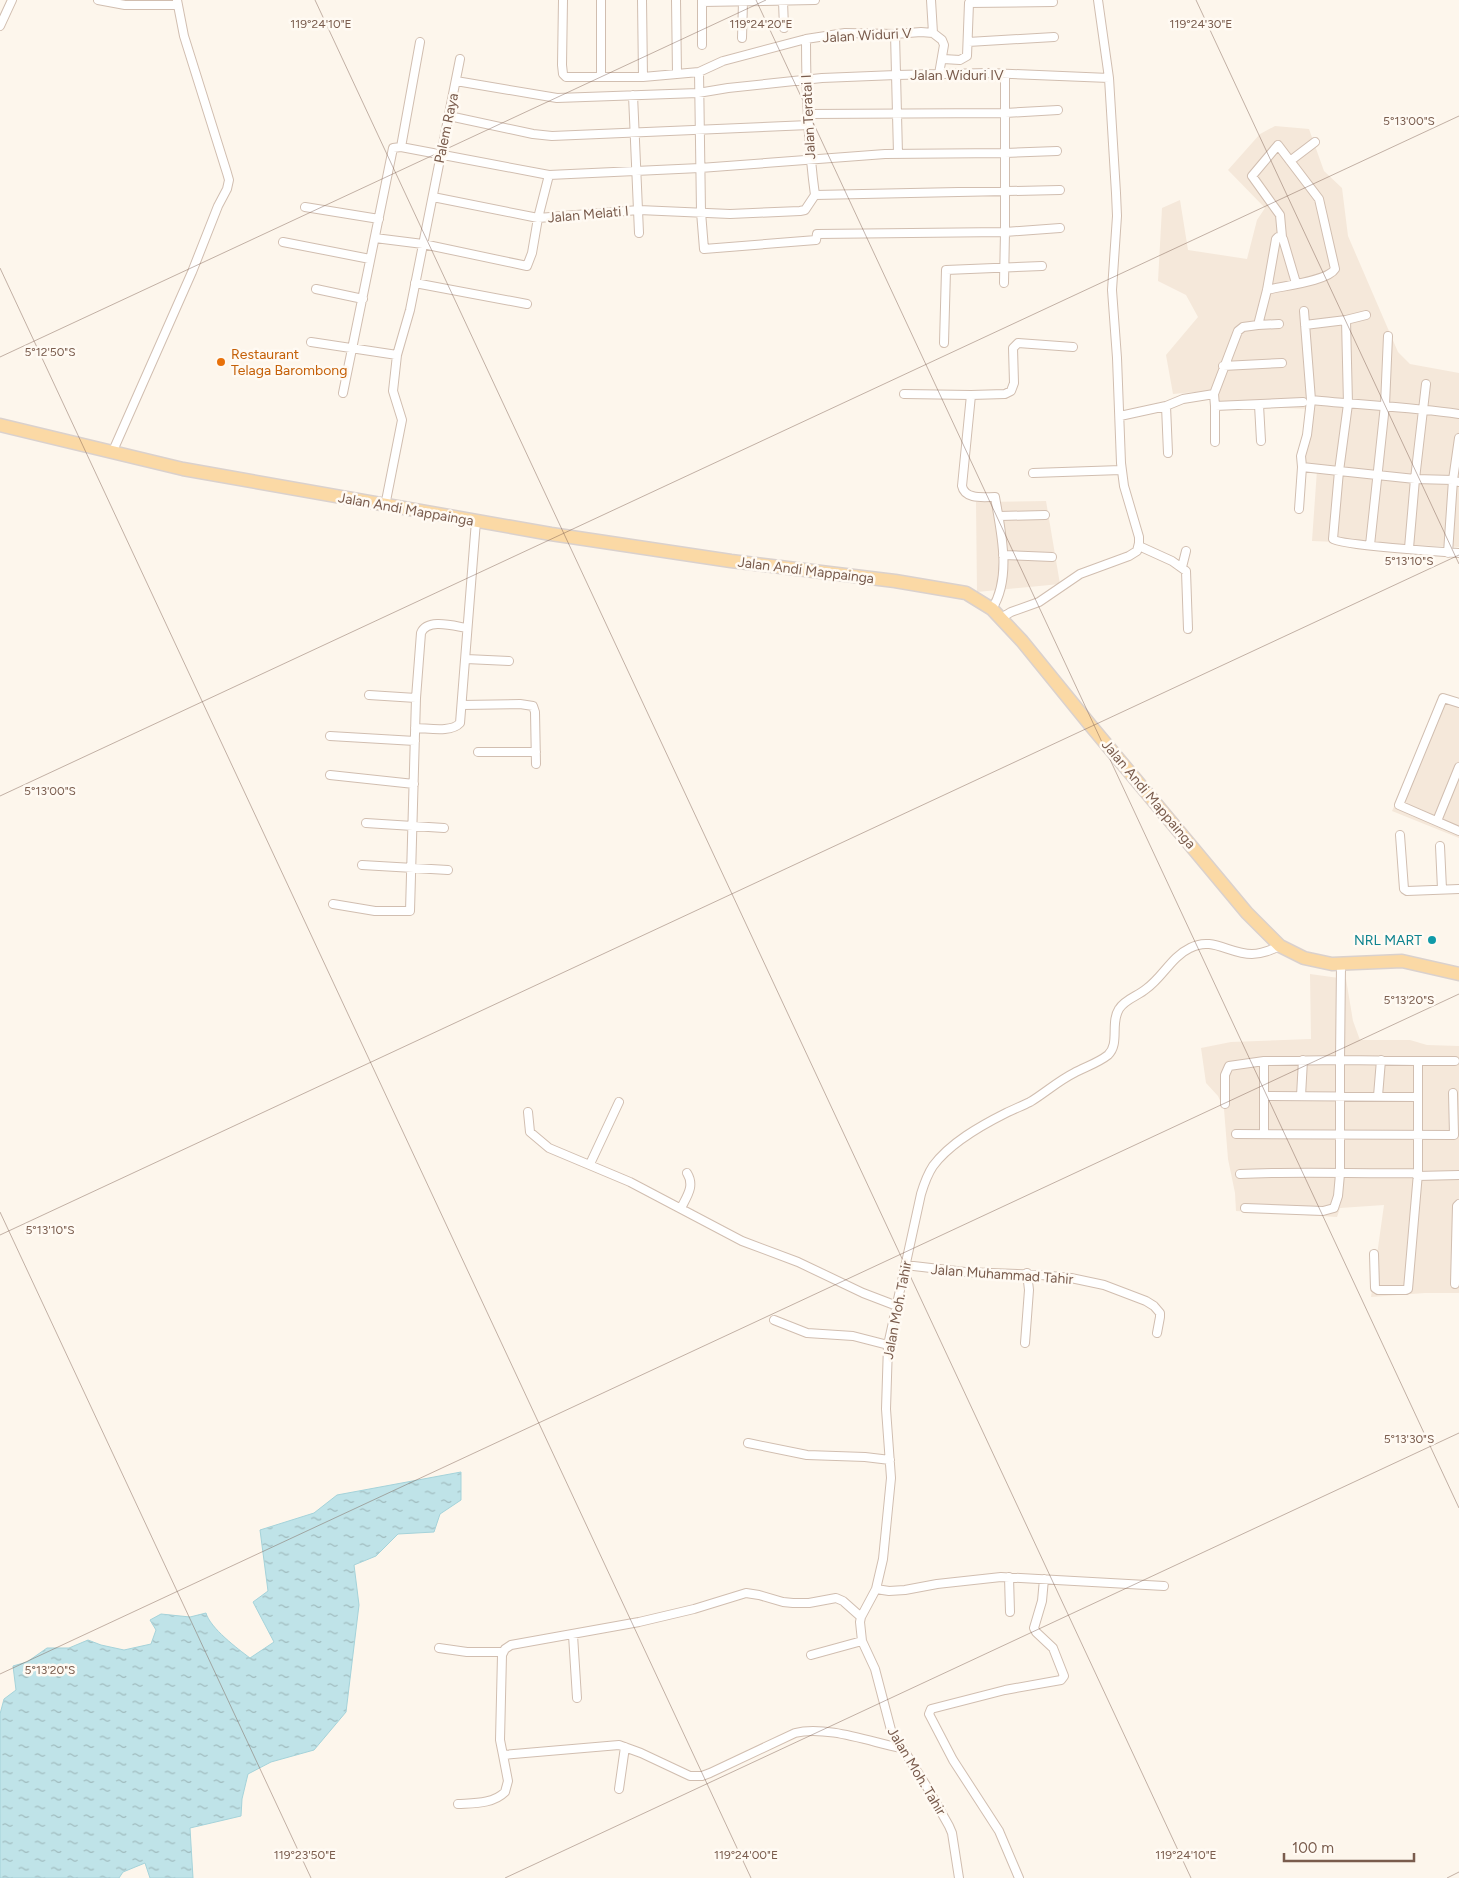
<svg xmlns="http://www.w3.org/2000/svg" width="1459" height="1878" viewBox="0 0 1459 1878" font-family="Figtree,sans-serif">
<defs>
<pattern id="water-ripples" width="26" height="14" patternUnits="userSpaceOnUse" patternTransform="scale(1.25)"><rect width="26" height="14" fill="#bfe3e8"/><path d="M2 4q2-2 4 0t4 0M15 11q2-2 4 0t4 0" fill="none" stroke="#a0bbbe"/></pattern>
</defs>
<rect width="100%" height="100%" fill="#fdf6ec"/>
<path fill="#f5e8da" d="M1275 126 1309 129 1324 171 1342 188 1348 236 1398 352 1410 364 1459 373V547L1312 541 1317 470 1303 469 1309 409 1213 405 1207 391 1173 394 1166 355 1198 317 1186 295 1158 281 1162 208 1180 200 1188 250 1247 259 1257 220 1265 208 1228 170 1260 134Z
M1046 501 1060 584 977 592 976 502Z
M1444 694 1459 700V838L1392 811Z
M1310 974 1346 979 1353 1021 1360 1040H1410L1427 1045 1459 1046V1293H1425L1371 1297 1384 1205 1340 1208 1337 1217 1236 1211 1235 1193 1228 1159 1224 1109 1218 1096 1206 1083 1201 1048 1231 1042 1311 1039Z"/>
<path fill="url(#water-ripples)" stroke="#a5d3da" d="M461 1472V1500L440 1514 434 1532 398 1534 376 1556 354 1565 359 1605 346 1712 314 1750 271 1762 248 1774 242 1799 241 1816 190 1828 193 1878H150L145 1863 123 1872 119 1878H0V1714L4 1699 16 1690 13 1666 27 1662 47 1648H69L88 1640 101 1645 124 1650 151 1644 156 1630 150 1620 161 1614 190 1617 206 1613C210 1628 238 1649 250 1658L274 1642 253 1602 268 1591 260 1530 314 1513 337 1495Z"/>
<g fill="none" stroke-linecap="round" stroke-linejoin="round">
<g stroke="#d1beb0" stroke-width="10">
<path id="street" d="M98 0 125 5H178
M563 0 562 65 563 74 566 77H643L699 72 723 61 806 39 845 33 895 34 921 32 933 33 942 40 944 45 939 74
M642 0 643 77
M676 0 677 74
M702 0V45
M931 0 933 33
M783 1 784 28
M702 2 815 0
M0 26 12 0
M895 34 898 154
M742 38 743 2
M806 39C806 91 808 144 815 195
M968 42 1054 37
M943 59 960 60 967 56 969 3 1053 2
M699 72 701 212 704 249 816 240 817 234 1005 232V74
M601 76V0
M456 81 557 98 698 93 728 88 822 78 896 75 989 73 1109 78
M633 95 639 233
M808 114 1005 113 1058 110
M449 116 533 134 552 136 809 125
M401 147 420 42
M1290 161 1315 142
M815 195 1060 190
M433 197 538 218 639 210 730 214 800 211 805 210 815 195
M305 207 379 219
M375 238 423 244 527 266 532 253 538 218 549 175 700 168 885 154 1005 153 1057 151
M283 242 370 259
M415 283 527 304
M1004 283 1005 232 1060 228
M316 289 363 299
M1267 290C1282 286 1328 281 1335 269L1319 199 1278 145 1252 176 1280 215 1282 237
M1304 311 1311 400 1307 435 1301 456 1302 467 1339 471 1333 539C1339 545 1443 552 1459 553
M1346 320 1348 404 1339 471 1415 479 1453 480 1459 482
M1258 325 1279 324
M1305 325 1346 320 1366 315
M311 342 397 355
M944 343 946 270 1042 266
M1223 366 1282 363
M343 393 393 148 401 147 549 175
M904 394 971 395
M1214 394 1215 406 1303 402
M1311 400C1360 405 1410 407 1459 414
M1259 405 1261 441
M1166 406 1168 453
M1120 416 1166 406 1183 399 1214 394 1238 331 1243 327 1258 325 1267 290 1276 239 1278 237 1283 239 1296 283
M1215 442V406
M112 453 192 272 218 206 227 189 229 180 227 173 184 36 177 0
M1033 473 1121 470
M385 506 402 420 393 391 397 355 410 310 460 59
M1299 509 1302 467
M999 516 1045 515
M1370 545 1385 405 1388 336
M1139 546 1172 561 1186 571 1188 629
M1409 548 1415 479 1426 384
M1448 553 1453 480 1459 438
M1003 555 1052 557
M1182 567 1186 551
M992 609C1012 577 1001 532 995 497 984 497 965 500 962 486L971 395 1005 394 1011 391 1014 383 1013 348 1018 343 1073 347
M1001 618 1011 612 1039 602 1080 574 1129 556 1137 551 1139 543V537L1124 486 1121 463 1117 358 1112 290 1117 216 1116 193 1109 78 1098 0
M466 659 509 661
M369 695 416 698
M1459 703 1443 698 1399 805 1459 831
M462 705 520 704 533 706 535 712 536 764
M415 728C428 728 451 733 460 723L476 521
M330 736 415 741
M478 752H536
M330 775 414 784
M1437 821 1459 767
M366 823 444 828
M1400 835 1404 889 1407 891 1459 889
M1440 846 1442 889
M362 865 448 870
M333 904 375 911H410L416 698 421 633C427 618 454 626 467 628
M1264 1061V1096L1417 1097
M1418 1061H1455
M1301 1096 1303 1060
M1378 1096 1381 1060
M1225 1104V1075L1229 1066 1264 1061 1340 1060V1174L1338 1196 1334 1208 1323 1211 1245 1208
M528 1112 530 1132 549 1148 630 1182 742 1241 798 1262 863 1293 897 1306
M1236 1134 1454 1135 1453 1093
M1264 1134V1096
M590 1164 619 1102
M1240 1174C1299 1171 1358 1174 1418 1173V1061L1340 1060 1341 965
M1417 1176 1459 1175
M681 1208C687 1196 695 1186 687 1173
M1374 1254 1375 1288 1378 1290H1406L1408 1289 1418 1173
M905 1265 965 1272 1041 1275 1071 1278 1104 1285 1146 1301 1154 1306 1160 1313V1317L1157 1333
M1455 1284 1457 1206 1459 1204
M774 1320 807 1333 853 1336 888 1345
M1025 1343 1029 1290 1027 1273
M748 1443 807 1455 865 1457 890 1460
M1009 1577 1010 1612
M876 1589 889 1591 905 1590 937 1584 1001 1577 1164 1586
M861 1617 843 1601 836 1598 809 1603H793L783 1602 759 1595 746 1593 694 1609 639 1622 511 1645 505 1649 502 1655 500 1740 503 1755 619 1745 641 1753 690 1776H702L710 1773 795 1733C825 1725 871 1742 901 1748
M573 1635 577 1698
M439 1648 467 1652H503
M811 1655 862 1641
M619 1789 625 1747
M458 1804C474 1803 493 1804 505 1792L508 1781 503 1755
M959 1878 952 1833 949 1826 927 1787 891 1730 875 1669 862 1641 860 1622 861 1617 876 1589 883 1559 891 1478 886 1409 888 1345 921 1194C924 1184 927 1175 933 1166 950 1143 980 1126 1006 1113 1014 1109 1022 1106 1030 1102 1045 1093 1058 1081 1074 1073 1085 1067 1098 1063 1108 1055 1120 1044 1110 1023 1119 1009 1125 999 1138 996 1146 989 1163 977 1171 957 1190 948 1212 936 1229 954 1252 954 1262 954 1271 950 1280 946
M1019 1878 999 1831 953 1760 929 1714 931 1709 1005 1690 1061 1680 1064 1676 1053 1648 1036 1632 1034 1628 1042 1601 1044 1579"/>
</g>
<g stroke="#dad1cd" stroke-width="15">
<path id="primary" d="M0 425 183 469 551 534 731 561 895 581 966 593 992 609 1022 641 1091 726 1247 913 1280 946 1304 958 1332 964 1402 961 1459 974"/>
</g>
<use href="#street" stroke="#fff" stroke-width="8"/>
<use href="#primary" stroke="#fbd9a5" stroke-width="12"/>
</g>
<path fill="none" stroke="#7a5c4d" stroke-width="1" stroke-opacity="0.45" d="M315 0 1191 1878M756 0 1459 1508M1196 0 1459 564M0 268 751 1878M0 357 766 0M0 796 1459 116M0 1212 311 1878M0 1235 1459 555M0 1674 1459 994M505 1878 1459 1433M1447 1878 1459 1872"/>
<circle fill="#e8710a" stroke="#fffaf3" stroke-width="2" cx="221" cy="362" r="5"/>
<circle fill="#0f9aa8" stroke="#fffaf3" stroke-width="2" cx="1432" cy="940" r="5"/>
<g text-anchor="middle" stroke-width="5" stroke-linejoin="round" paint-order="stroke">
<g font-size="14" fill="#7a5c4d" stroke="#fffaf3">
<text transform="translate(867 35) rotate(-3)" y="5">Jalan Widuri V</text>
<text x="957" y="80">Jalan Widuri IV</text>
<text transform="translate(808 117) rotate(-93)" y="5">Jalan Teratai I</text>
<text transform="translate(446 128) rotate(-78)" y="5">Palem Raya</text>
<text transform="translate(588 214) rotate(-5)" y="5">Jalan Melati I</text>
<text transform="translate(406 509) rotate(10)" y="5">Jalan Andi Mappainga</text>
<text transform="translate(806 570) rotate(7)" y="5">Jalan Andi Mappainga</text>
<text transform="translate(1149 794) rotate(50)" y="5">Jalan Andi Mappainga</text>
<text transform="translate(1002 1274) rotate(4)" y="5">Jalan Muhammad Tahir</text>
<text transform="translate(897 1310) rotate(-79)" y="5">Jalan Moh. Tahir</text>
<text transform="translate(917 1771) rotate(59)" y="5">Jalan Moh. Tahir</text>
</g>
<g font-size="14" fill="#c56008" stroke="#fffaf3" text-anchor="start">
<text x="231" y="359">Restaurant<tspan x="231" dy="16">Telaga Barombong</tspan></text>
</g>
<g font-size="14" fill="#0d838f" stroke="#fffaf3" text-anchor="end">
<text x="1422" y="945">NRL MART</text>
</g>
</g>
<g font-size="12" text-anchor="middle" fill="#7a5c4d" stroke="#fffaf3" stroke-width="5" stroke-linejoin="round" paint-order="stroke">
<text x="321" y="28">119°24'10"E</text>
<text x="761" y="28">119°24'20"E</text>
<text x="1201" y="28">119°24'30"E</text>
<text x="1409" y="125">5°13'00"S</text>
<text x="50" y="356">5°12'50"S</text>
<text x="1409" y="565">5°13'10"S</text>
<text x="50" y="795">5°13'00"S</text>
<text x="1409" y="1004">5°13'20"S</text>
<text x="50" y="1234">5°13'10"S</text>
<text x="1409" y="1443">5°13'30"S</text>
<text x="50" y="1674">5°13'20"S</text>
<text x="305" y="1859">119°23'50"E</text>
<text x="746" y="1859">119°24'00"E</text>
<text x="1186" y="1859">119°24'10"E</text>
</g>
<path d="M1284 1853v8h130v-8" fill="none" stroke="#7a5c4d" stroke-width="2.5"/>
<text x="1292" y="1853" font-size="15" fill="#7a5c4d" stroke="#fffaf3" stroke-width="4" paint-order="stroke">100 m</text>
</svg>
